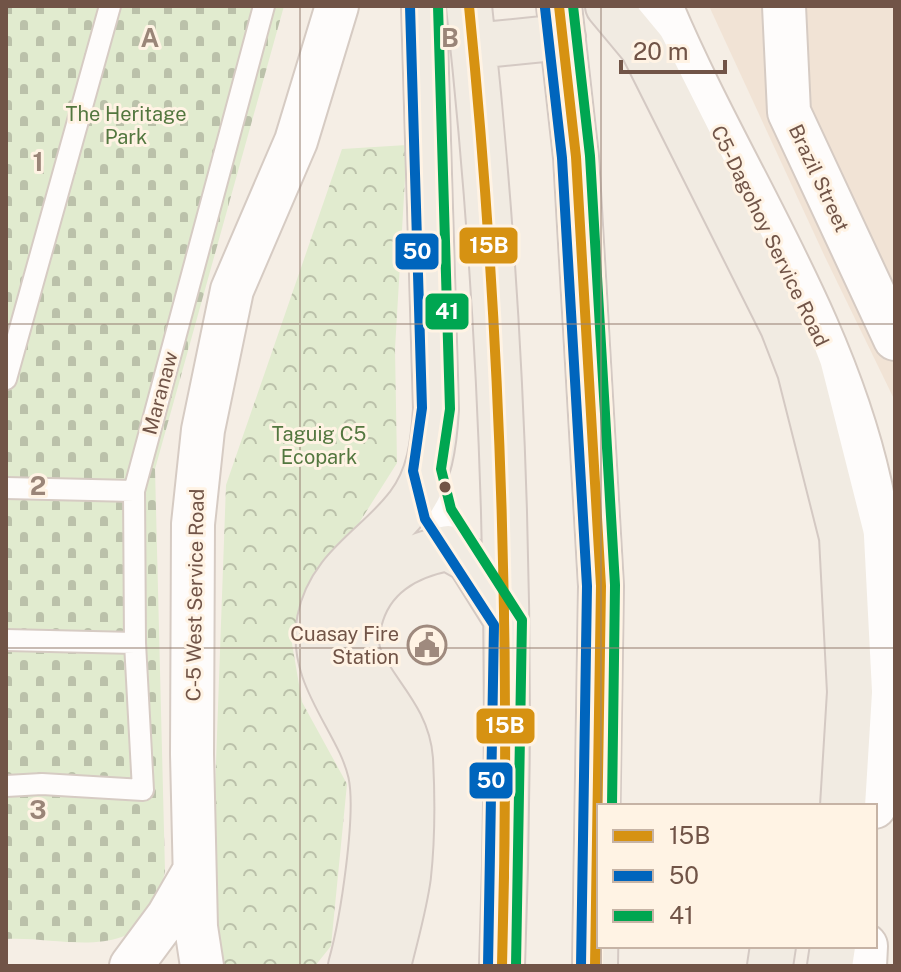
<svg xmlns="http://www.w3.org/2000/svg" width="901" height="972" viewBox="0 0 901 972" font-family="'Public Sans',sans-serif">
<defs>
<pattern id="cemetery-stones" width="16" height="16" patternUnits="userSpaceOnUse" patternTransform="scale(2)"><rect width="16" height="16" fill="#e1ebcf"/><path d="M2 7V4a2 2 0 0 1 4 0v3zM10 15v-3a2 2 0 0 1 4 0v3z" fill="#bbc1aa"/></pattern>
<pattern id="park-crowns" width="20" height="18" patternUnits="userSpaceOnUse" patternTransform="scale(2)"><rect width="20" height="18" fill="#e1ebcf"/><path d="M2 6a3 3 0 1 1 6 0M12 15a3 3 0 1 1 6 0" fill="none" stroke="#bbc1aa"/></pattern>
</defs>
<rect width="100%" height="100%" fill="#f5eee5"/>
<path fill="#f1e3d5" d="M709 6H895V401L825 257Z"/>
<path fill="url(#cemetery-stones)" d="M6 6H284L155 469 165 871C162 883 161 903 154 913 119 960 56 936 6 939Z"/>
<path fill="url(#park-crowns)" d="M407 145 395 349 397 463 290 632 302 702 347 784 331 946 315 966H220L211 901 226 485 342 149Z"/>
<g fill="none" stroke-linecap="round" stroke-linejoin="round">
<g stroke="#d6cbc3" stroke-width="24">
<path id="service" d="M6 379 110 6
M429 478 438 515 462 550
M6 488 134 491
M6 640 135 643
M6 786 42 784 143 790 135 643 134 491 264 6"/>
</g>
<g stroke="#d6cbc3" stroke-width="46">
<path id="minor" d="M784 6 789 112 895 339
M131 966 168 916 194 871
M202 966 196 927 192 754 193 524 203 430 232 290 296 141 337 6"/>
</g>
<g stroke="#d5cac2" stroke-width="48">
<path id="secondary" d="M660 6C727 166 831 313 869 484 877 517 877 554 878 587 880 661 877 733 874 806
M864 966 865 946"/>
</g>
<g stroke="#d4c9c3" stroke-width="48">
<path id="primary" d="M469 6C504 324 514 646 502 966
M559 6 576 157 601 586 595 966
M608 6 643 48 783 327 800 371 842 537 850 692 843 806
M474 46 563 37
M351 966C363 923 380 815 371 773 359 720 309 678 320 620 330 567 378 546 408 506 430 478 434 443 436 409L424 6
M388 966C395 936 404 906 408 876 412 839 412 796 410 759 407 717 374 693 359 657 354 644 357 633 359 621 370 576 406 556 448 548L469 560 506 619
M770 966 773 946
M830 966 833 946"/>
</g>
<use href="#service" stroke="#fefcfb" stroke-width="20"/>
<use href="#minor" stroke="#fefcfb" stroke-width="42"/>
<use href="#secondary" stroke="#fefcfb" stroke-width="44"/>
<use href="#primary" stroke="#f1ebe2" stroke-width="44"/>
<g stroke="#fff3e4" stroke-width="16">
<path id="bus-1" d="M469 6C501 326 511 645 502 966
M559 6 576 157 601 586 595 966"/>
</g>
<g stroke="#fff3e4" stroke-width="16">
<path id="bus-2" d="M410 6 422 408 413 471 425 519 494 625 488 966
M545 8 562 158 587 586 581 966"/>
</g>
<g stroke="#fff3e4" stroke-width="16">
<path id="bus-3" d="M438 6 450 409 441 469 451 509 522 620 516 966
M573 6 590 156 615 585 612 806"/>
</g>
<use href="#bus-1" stroke="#d69212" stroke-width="10"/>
<use href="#bus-2" stroke="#0065bd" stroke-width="10"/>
<use href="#bus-3" stroke="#00a651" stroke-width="10"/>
</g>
<path fill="none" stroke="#9a8578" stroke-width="2" stroke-opacity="0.55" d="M300 6V966M601 6V806M6 324H895M6 648H895M601 946V966"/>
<defs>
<g id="civic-ring" transform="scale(2)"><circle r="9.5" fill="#fff3e4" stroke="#9f8a7e" stroke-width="1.5"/><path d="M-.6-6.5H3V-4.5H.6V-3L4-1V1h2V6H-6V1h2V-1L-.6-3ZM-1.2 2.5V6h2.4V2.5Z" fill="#9f8a7e"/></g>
</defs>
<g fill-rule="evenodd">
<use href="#civic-ring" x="427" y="645"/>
</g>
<circle fill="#715447" stroke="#fff3e4" stroke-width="3" cx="445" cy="487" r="7"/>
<g text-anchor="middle" stroke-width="6" stroke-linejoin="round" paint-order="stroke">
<g font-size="20" fill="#53773f" stroke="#fff3e4">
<text x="126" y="121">The Heritage<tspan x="126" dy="23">Park</tspan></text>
<text x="319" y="441">Taguig C5<tspan x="319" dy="23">Ecopark</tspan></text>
</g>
<g font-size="20" fill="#715447" stroke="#fff3e4">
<text transform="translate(819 178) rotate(65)" y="7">Brazil Street</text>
<text transform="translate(770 236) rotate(64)" y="7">C5-Dagohoy Service Road</text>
<text transform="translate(160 393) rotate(-75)" y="7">Maranaw</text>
<text transform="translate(195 595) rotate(-89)" y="7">C-5 West Service Road</text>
</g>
<g font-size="20" fill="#715447" stroke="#fff3e4" text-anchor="end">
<text x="399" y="641">Cuasay Fire<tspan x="399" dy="23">Station</tspan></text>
</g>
</g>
<g font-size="26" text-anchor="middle" font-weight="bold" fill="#9a8578" stroke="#fff3e4" stroke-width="6" stroke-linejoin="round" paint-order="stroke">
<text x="150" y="47">A</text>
<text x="450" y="47">B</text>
<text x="38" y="171">1</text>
<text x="38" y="495">2</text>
<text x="38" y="819">3</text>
</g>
<g stroke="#fff3e4" stroke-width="3">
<rect x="458" y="226" width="61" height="39" rx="8" fill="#d69212"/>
<rect x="394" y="232" width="46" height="39" rx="8" fill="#0065bd"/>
<rect x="424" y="292" width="46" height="39" rx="8" fill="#00a651"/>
<rect x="475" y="707" width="61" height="38" rx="8" fill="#d69212"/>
<rect x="468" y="761" width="46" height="39" rx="8" fill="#0065bd"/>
</g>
<g font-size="22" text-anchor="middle" font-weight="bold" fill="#fff">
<text x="489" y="253">15B</text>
<text x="417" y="259">50</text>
<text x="447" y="319">41</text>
<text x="505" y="733">15B</text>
<text x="491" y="788">50</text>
</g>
<rect width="901" height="972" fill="none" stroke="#715447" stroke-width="16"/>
<rect x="597" y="804" width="280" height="144" fill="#fff3e4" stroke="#c6b3a5" stroke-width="2"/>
<rect x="613" y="830" width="40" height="12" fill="#d69212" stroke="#c6b3a5" stroke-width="2"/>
<text x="669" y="844" font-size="24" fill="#715447">15B</text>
<rect x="613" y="870" width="40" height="12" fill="#0065bd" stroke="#c6b3a5" stroke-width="2"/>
<text x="669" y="884" font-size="24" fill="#715447">50</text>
<rect x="613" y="910" width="40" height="12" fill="#00a651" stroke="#c6b3a5" stroke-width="2"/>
<text x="669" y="924" font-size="24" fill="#715447">41</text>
<path d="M621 60v12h104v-12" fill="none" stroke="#715447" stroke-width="4"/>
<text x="633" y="60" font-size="24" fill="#715447" stroke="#fff3e4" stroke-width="6" paint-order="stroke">20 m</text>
</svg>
